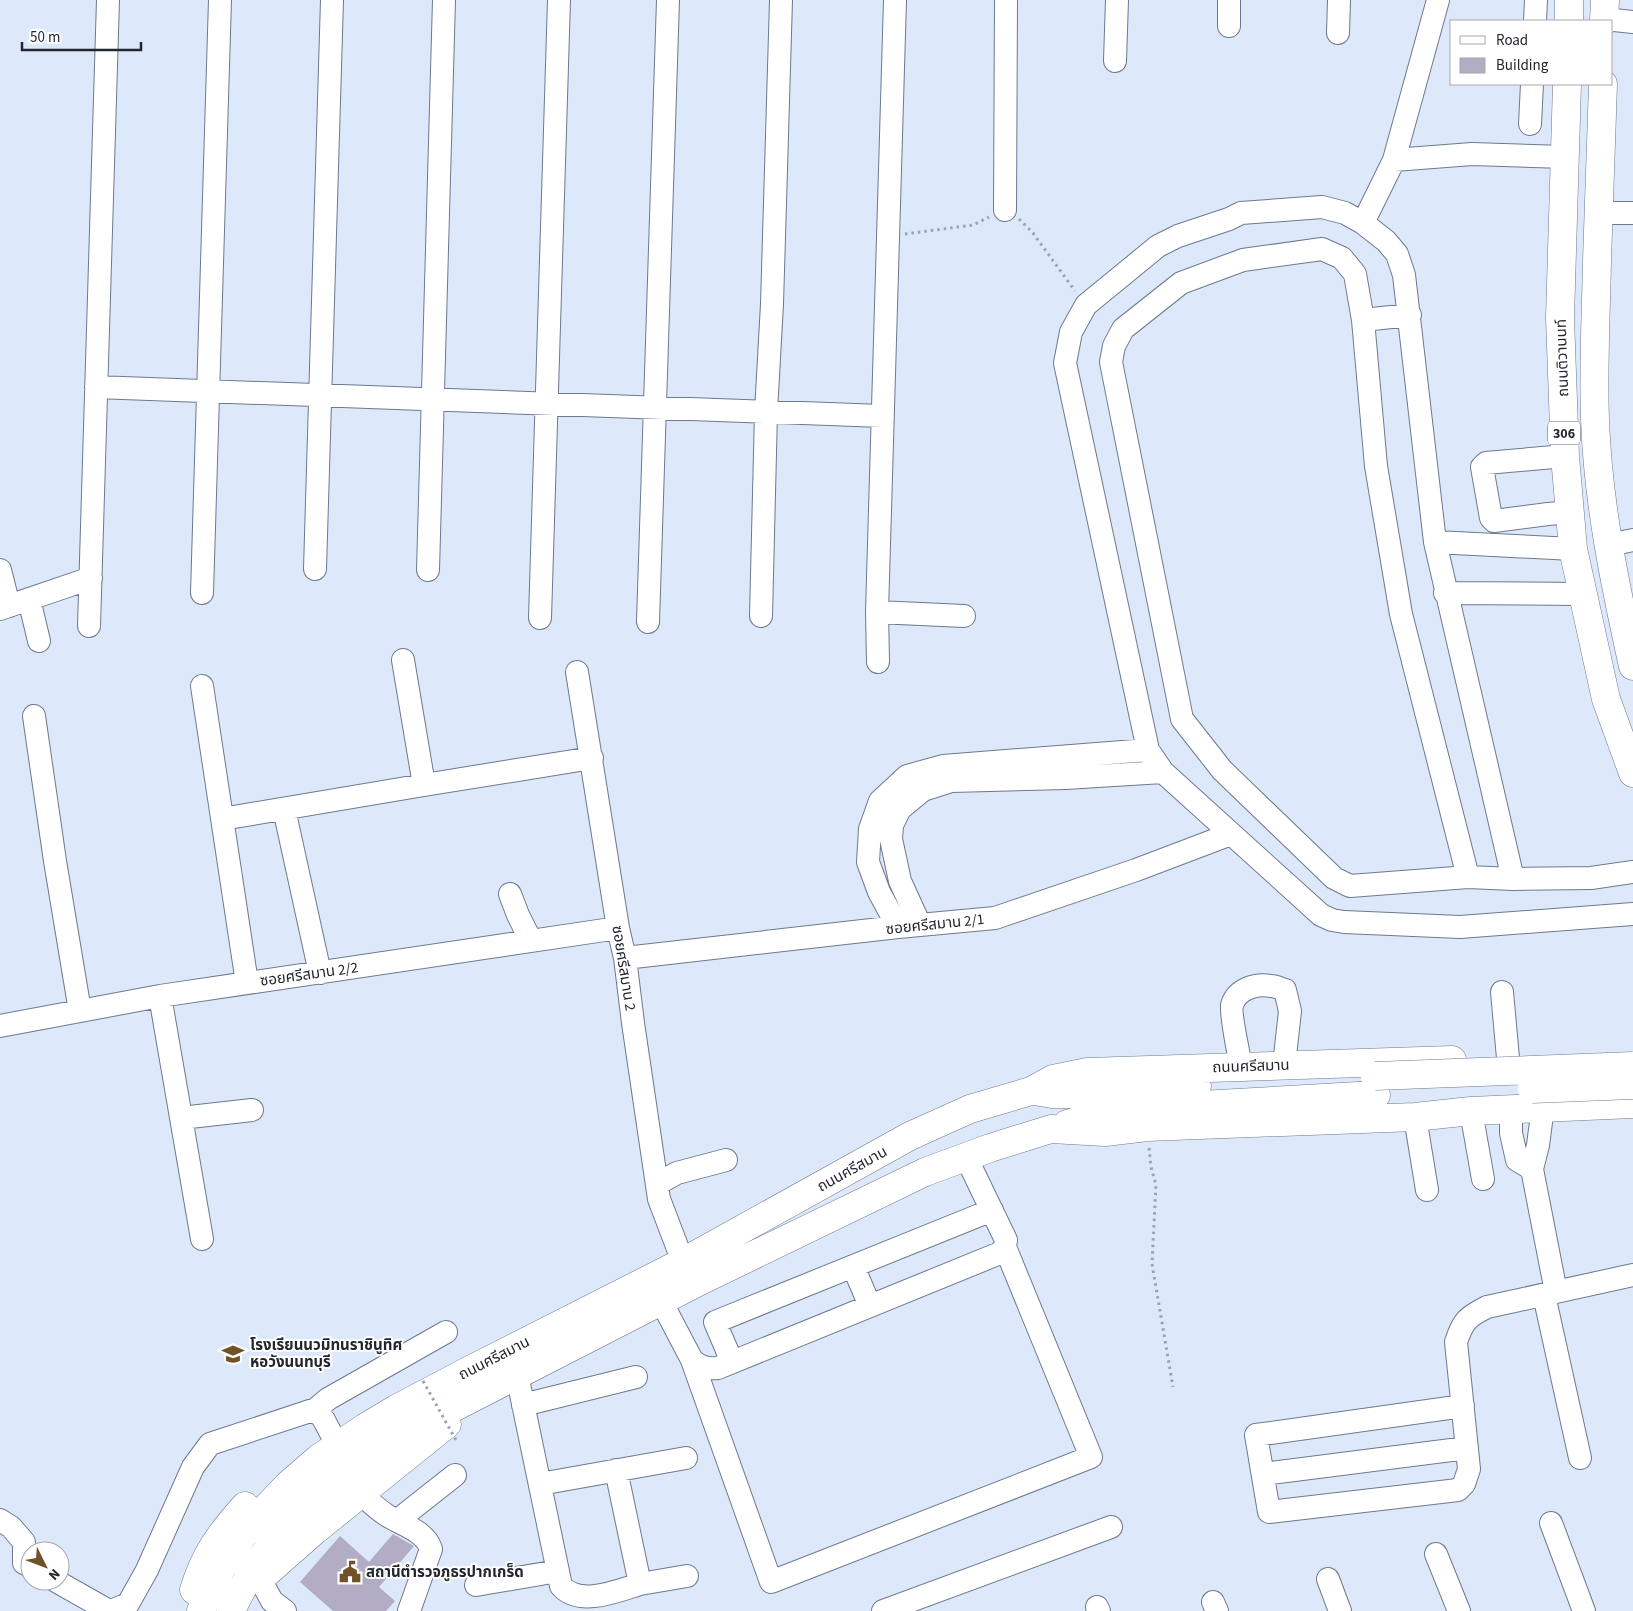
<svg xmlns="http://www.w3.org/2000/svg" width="1633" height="1611" viewBox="0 0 1633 1611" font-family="'Source Sans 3','Noto Sans Thai',sans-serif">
<rect width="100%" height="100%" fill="#dee8fb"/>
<path fill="#b2adc5" d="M393 1534 414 1546 379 1587 395 1601 386 1611H333L300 1582 340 1536 369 1562Z"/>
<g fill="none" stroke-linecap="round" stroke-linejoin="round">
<g stroke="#6d798e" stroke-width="24">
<path id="minor" d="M1605 19 1633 22
M1535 21 1536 0
M1229 26V0
M1338 33 1339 0
M1115 61 1117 0
M1530 124 1532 84
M1394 160 1472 154 1565 157
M1005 210 1006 0
M1599 213H1633
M1363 223 1394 160 1438 0
M1363 320 1410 315
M96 387 882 416
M1565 456 1486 463 1482 467 1491 518 1494 521 1548 514 1571 512
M1435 542 1573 549
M1609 545 1633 540
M315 569 332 0
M0 570 9 606
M428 570 444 0
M202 593 220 0
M1445 593 1583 594
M29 599 39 641
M0 609 91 578
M877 612 964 616
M761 616 766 412 772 304 781 0
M540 618 559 0
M648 622 668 0
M89 626 108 0
M403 660 424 785
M878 662 877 612 895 0
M577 672 618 928 625 958 633 1023 659 1199 683 1262
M202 686 247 983
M34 716 55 861 80 1011
M284 809 320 973
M222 819 424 785 592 758
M1468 877 1401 614 1376 466 1363 320 1355 274 1342 258 1322 249 1243 260 1181 283 1123 329 1114 346 1111 362 1182 719 1222 770 1334 878 1350 886 1468 877 1513 879 1591 878 1633 872
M1513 879 1435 542 1404 275 1397 254 1386 241 1363 223 1345 213 1322 207 1241 213 1229 219 1178 236 1158 246 1086 305 1071 332 1065 363 1148 750 1163 772 1321 915 1332 920 1344 922 1460 927 1633 914
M510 894 518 915 531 941
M920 925 900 881 891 839 892 825 900 809 923 790 951 781 1065 778 1163 772
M898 927 879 892 868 862 870 829 880 801 907 776 943 766 1148 750
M625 958 898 927 995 918 1136 870 1231 834
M1502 992 1508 1058
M160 996 202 1239
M0 1026 160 996 618 928
M1241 1066C1239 1056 1230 1012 1232 1005 1237 989 1256 983 1271 986 1276 986 1281 989 1285 990L1290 1011 1284 1065
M1511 1109V1133L1517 1160 1532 1169 1538 1145 1543 1107
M1471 1111 1483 1179
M1415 1117 1427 1190
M181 1118 252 1110
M1532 1169 1556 1292
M657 1184 677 1173 726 1160
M853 1266 870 1306
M1544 1295 1580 1458
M661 1301 692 1360C700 1367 707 1369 718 1368L1000 1253 1005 1247 1006 1240 966 1157
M692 1360 771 1582 1091 1457 1005 1247
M732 1362 715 1322 992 1210
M517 1375 561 1586C580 1607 617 1591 640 1584L616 1470
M523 1405 636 1377
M1463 1406 1256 1435 1269 1512 1458 1490 1464 1484 1469 1469 1456 1342C1463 1321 1467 1317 1487 1307L1633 1275
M316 1409 328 1399 446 1332
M1263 1474 1467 1448
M540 1484 686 1458
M360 1493C368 1500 376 1508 385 1514 399 1524 425 1530 431 1549L409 1611
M0 1520 11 1527 24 1542V1563L30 1566
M398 1520 455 1475
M1551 1523 1584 1611
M1436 1554 1459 1611
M260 1579 272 1601 285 1611
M1328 1579 1340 1611
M56 1581 109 1611
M640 1584 687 1576
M476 1585 558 1571
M1213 1602 1217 1611
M1097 1607 1099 1611
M111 1611 128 1604 147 1570 193 1467 210 1444 316 1409 324 1420 337 1445
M883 1611 1111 1527"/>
</g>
<g stroke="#6d798e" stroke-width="29">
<path id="major" d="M1569 21V0
M1604 21 1605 0
M1567 84 1560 318 1565 456 1573 549 1606 699 1633 773
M1603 84C1601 143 1599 202 1597 261 1596 314 1593 367 1595 420 1598 503 1615 585 1633 666
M1040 1092 1052 1094H1086L1197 1086
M1067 1124 1112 1110 1376 1095
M264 1575 314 1531 447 1424
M194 1590C205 1554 220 1534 245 1506
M201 1611 221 1569 243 1535 264 1510 289 1484 319 1458 366 1427 396 1409 470 1370 683 1262 910 1136 970 1109 1031 1091 1053 1079 1087 1072 1452 1060
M231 1611C269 1528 332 1474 410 1430L696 1283 925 1172 990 1148 1051 1129 1105 1132 1147 1127 1415 1117 1471 1111 1633 1104"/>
</g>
<path stroke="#9ba3b2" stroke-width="3" stroke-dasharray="2.5 4" stroke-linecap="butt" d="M1019 219 1033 233 1075 291
M905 234 973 225 989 217
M1149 1148 1151 1167 1156 1185 1152 1264 1173 1387"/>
<use href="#minor" stroke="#fff" stroke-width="22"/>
<use href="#major" stroke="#fff" stroke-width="28"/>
<g stroke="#6d798e" stroke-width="29" stroke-linecap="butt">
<path id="major-bridge" d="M1375 1076 1633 1066
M1532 1089 1633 1085"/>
</g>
<path stroke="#9ba3b2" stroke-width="3" stroke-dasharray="2.5 4" stroke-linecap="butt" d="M423 1381 457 1442"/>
<use href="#major-bridge" stroke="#fff" stroke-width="28"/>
</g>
<defs>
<g id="school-bare" transform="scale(1.725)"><path d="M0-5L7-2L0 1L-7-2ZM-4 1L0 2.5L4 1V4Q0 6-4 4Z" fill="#715127" stroke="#fff" stroke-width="2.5" paint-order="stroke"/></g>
<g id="civic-bare" transform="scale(1.725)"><path d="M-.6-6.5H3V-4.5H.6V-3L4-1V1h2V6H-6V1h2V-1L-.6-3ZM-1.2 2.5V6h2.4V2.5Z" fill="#715127" stroke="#fff" stroke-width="2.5" paint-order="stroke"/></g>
</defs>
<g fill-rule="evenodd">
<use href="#school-bare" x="233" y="1354"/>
<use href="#civic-bare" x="350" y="1572"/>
</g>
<g text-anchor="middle" stroke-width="4" stroke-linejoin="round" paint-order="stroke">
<rect fill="#fff" stroke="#64676d" stroke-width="1" x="1548" y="421.5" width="32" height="23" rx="4"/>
<g font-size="14" font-weight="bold" fill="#22262f">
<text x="1564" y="438">306</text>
</g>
<g font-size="15" fill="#22262f" stroke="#fff">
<text transform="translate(1562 358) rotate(-92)" y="5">ถนนติวานนท์</text>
<text transform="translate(935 924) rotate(-6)" y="5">ซอยศรีสมาน 2/1</text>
<text transform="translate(624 968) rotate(81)" y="5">ซอยศรีสมาน 2</text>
<text transform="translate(309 974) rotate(-8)" y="5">ซอยศรีสมาน 2/2</text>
<text transform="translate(1251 1066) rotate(-2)" y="5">ถนนศรีสมาน</text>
<text transform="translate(852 1169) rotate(-29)" y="5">ถนนศรีสมาน</text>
<text transform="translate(494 1358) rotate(-27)" y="5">ถนนศรีสมาน</text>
</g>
<g font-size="15" font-weight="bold" fill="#22262f" stroke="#fff" text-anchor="start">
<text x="250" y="1350">โรงเรียนนวมิทนราชินูทิศ<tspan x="250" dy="17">หอวังนนทบุรี</tspan></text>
<text x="366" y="1577">สถานีตำรวจภูธรปากเกร็ด</text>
</g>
</g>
<rect x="1450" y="20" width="162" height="65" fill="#ffffff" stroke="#a7a8ac"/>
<rect x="1460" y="36" width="25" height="8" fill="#ffffff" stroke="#a7a8ac"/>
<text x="1496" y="45" font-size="15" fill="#22262f">Road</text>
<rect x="1460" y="58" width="25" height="15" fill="#b2adc5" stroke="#a7a8ac"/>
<text x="1496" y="70" font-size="15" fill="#22262f">Building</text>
<g transform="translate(45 1566) rotate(132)"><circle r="24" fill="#ffffff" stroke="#a7a8ac"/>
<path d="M0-4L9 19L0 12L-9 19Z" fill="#715127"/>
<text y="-8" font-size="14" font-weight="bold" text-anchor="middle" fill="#22262f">N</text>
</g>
<path d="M22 42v8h119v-8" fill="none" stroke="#22262f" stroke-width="2.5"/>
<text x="30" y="42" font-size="15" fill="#22262f" stroke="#ffffff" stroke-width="4" paint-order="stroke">50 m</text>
</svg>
